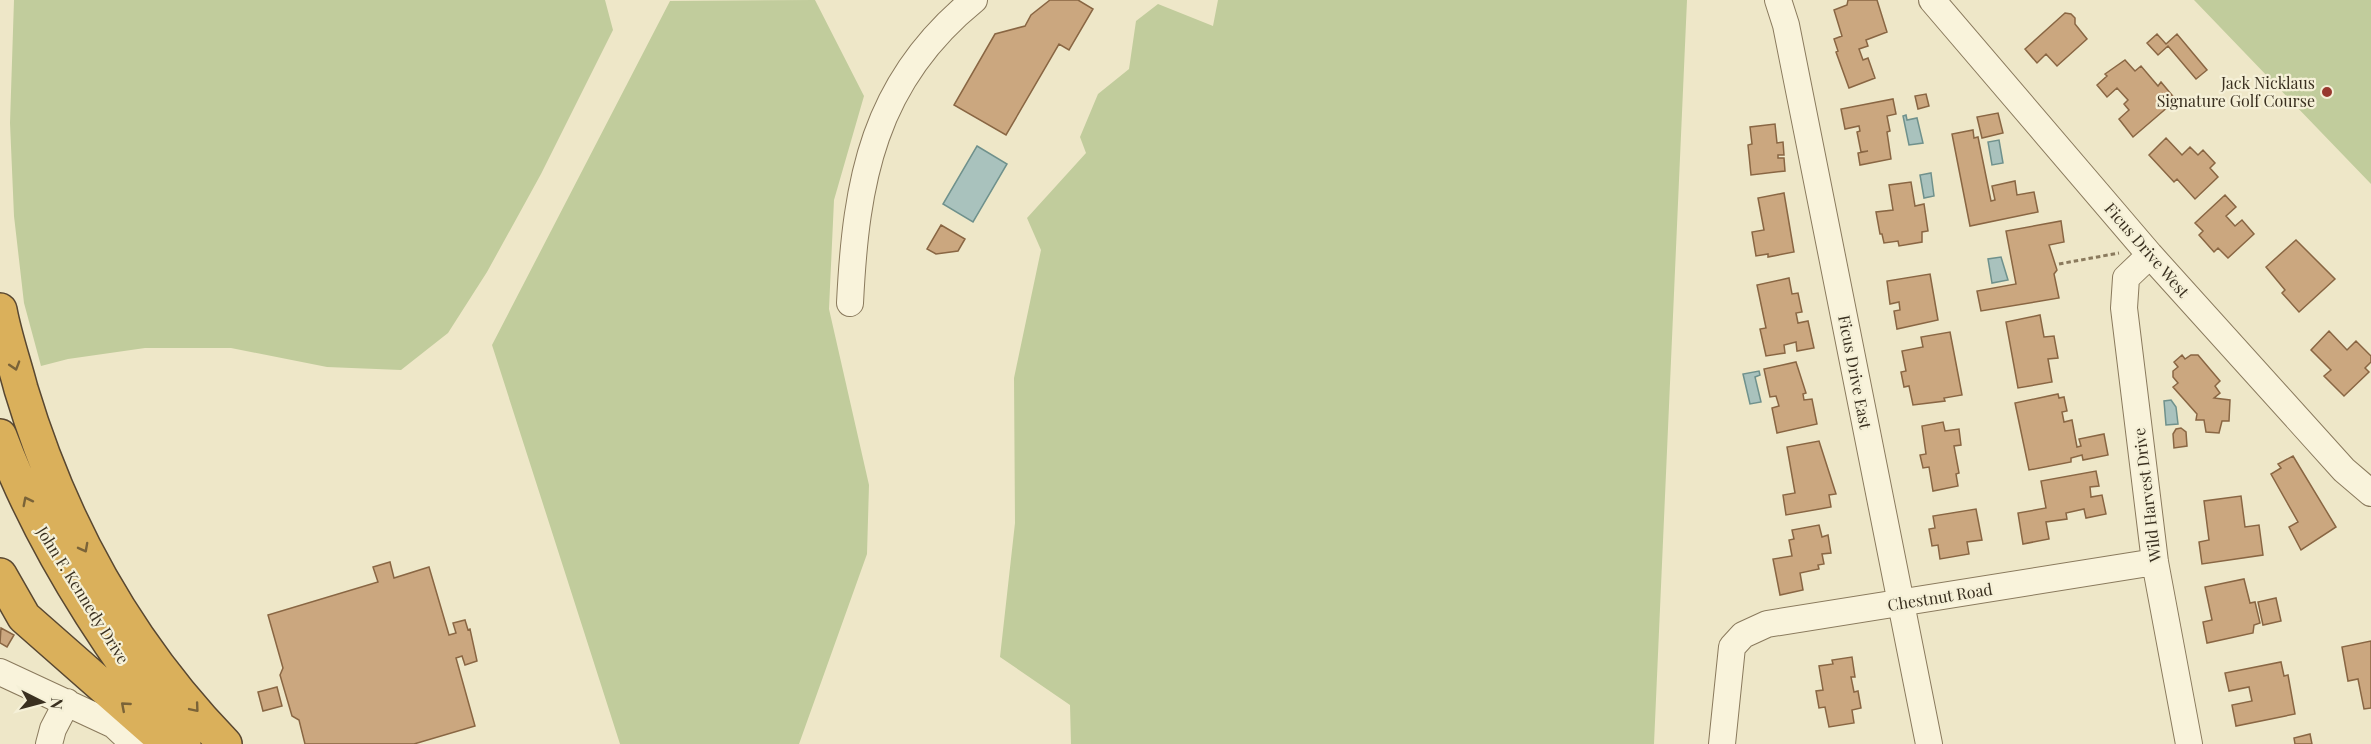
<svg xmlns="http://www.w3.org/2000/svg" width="2371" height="744" viewBox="0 0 2371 744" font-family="'Playfair Display',serif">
<rect width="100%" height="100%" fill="#eee7c8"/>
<path fill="#c1cc9c" d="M14 0H605L613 30 541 174 487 272 448 333 401 370 327 367 231 348H145L68 359 41 366 24 303 14 216 10 123Z
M815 0 864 96 834 200 829 309 869 485 867 554 799 744H620L492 345 670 1Z
M1218 0H1687L1654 744H1071L1070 705 1000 657 1015 523 1014 378 1041 250 1027 218 1086 153 1080 137 1098 94 1129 69 1136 21 1158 4 1213 26Z
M2194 0H2371V184Z"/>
<path fill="#a9c2bd" stroke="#6f918c" stroke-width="1.5" d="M1906 115 1907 120 1917 118 1923 143 1909 145 1903 116Z
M1999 140 2003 163 1992 165 1988 142Z
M977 146 1007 164 973 222 943 204Z
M1931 173 1934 196 1924 198 1920 175Z
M2001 257 2008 280 1992 283 1988 259Z
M1759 371 1760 375 1755 377 1761 402 1750 404 1743 374Z
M2171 400 2176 407 2178 424 2166 425 2164 401Z"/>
<path fill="#cba77f" stroke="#896643" stroke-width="1.5" d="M1050 0H1078L1093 9 1069 50 1059 44 1006 135 954 105 995 34 1025 26 1031 15Z
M1877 0 1887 32 1866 40 1868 46 1859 49 1863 60 1868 58 1875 78 1849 88 1836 52 1838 51 1834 39 1842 36 1834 10 1847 5 1848 0Z
M2065 13 2071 14 2075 18V24L2087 39 2057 66 2046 54 2037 63 2025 49Z
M2157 34 2166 44 2177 34 2207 70 2196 79 2168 46 2158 55 2147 43Z
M2125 60 2135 71 2141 66 2158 86 2161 82 2176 100 2133 137 2119 119 2129 110 2124 104 2128 100 2117 88 2107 97 2097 85 2107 76 2105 74Z
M1926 94 1929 106 1918 109 1915 96Z
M1893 99 1896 114 1887 116 1890 131 1887 132 1891 159 1860 165 1858 153 1868 151 1861 152 1857 132 1860 131 1859 126 1845 129 1841 109Z
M1998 113 2003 133 1982 138 1977 117Z
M1775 124 1777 143 1783 142 1784 155H1778V158H1784L1785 171 1751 175 1748 145 1752 144 1750 127Z
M1973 130 1974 138 1978 137 1991 201 1995 200 1992 186 2015 181 2017 195 2034 192 2038 212 1970 226 1952 134Z
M2166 138 2182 155 2190 147 2198 155 2203 150 2215 163 2210 168 2218 177 2195 199 2177 179 2174 182 2149 155Z
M1911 182 1915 206 1924 204 1928 231 1922 232V242L1899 246 1898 241 1884 243 1882 234H1880L1876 212 1893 210 1889 185Z
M1784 193 1794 252 1768 257V254L1756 256 1752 232 1764 230 1758 198Z
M2225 195 2236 207 2226 216 2235 226 2242 220 2254 234 2228 258 2218 248 2214 252 2199 235 2203 231 2195 223Z
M2061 221 2064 242 2049 245 2057 270 2054 274 2059 298 1981 311 1977 291 2016 284 2006 231Z
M941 225 965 239 958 251 936 254 927 249Z
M2296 240 2335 279 2299 312 2282 293 2285 290 2266 267Z
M1930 274 1938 320 1897 329 1894 311 1900 310 1899 302 1890 304 1887 281Z
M1789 278 1792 294 1798 293 1802 312 1796 313 1798 323 1808 321 1814 348 1797 351 1796 342 1784 345 1785 353 1766 356 1760 329 1766 328 1757 285Z
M2040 315 2044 337 2054 336 2058 358 2048 359 2052 382 2018 388 2006 322Z
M2329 331 2347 350 2356 341 2371 356V362L2365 368 2369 372 2344 396 2324 376 2331 370 2311 350Z
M1950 332 1962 395 1944 398 1945 401 1913 405 1909 386 1904 387 1901 372 1906 371 1902 351 1923 347 1921 337Z
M2182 355 2185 359 2191 355H2198L2220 381 2215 386 2220 393 2214 398 2230 400 2229 421H2222L2219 433 2206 432 2204 420H2196L2197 414 2173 387 2178 383 2173 377V371L2178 367 2174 362Z
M1796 362 1806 393 1803 394 1804 400 1812 399 1817 424 1777 433 1772 408 1779 406 1776 396 1770 397 1764 369Z
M2058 394 2059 398 2064 397 2067 411 2062 412 2064 422 2072 420 2077 447 2081 446 2079 439 2104 434 2108 455 2083 460 2082 455 2071 458V462L2029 470 2015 403Z
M1943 422 1945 431 1959 429 1961 445 1954 446 1959 473 1956 474 1958 486 1933 491 1929 467 1923 468 1920 455 1926 454 1922 426Z
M2181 428 2186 432 2187 446 2174 448 2173 434 2176 429Z
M1819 441 1836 494 1829 495 1831 507 1786 515 1783 495 1795 493 1787 447Z
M2293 456 2336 527 2301 550 2289 527 2298 522 2271 474 2281 468 2278 464Z
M2096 471 2099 486 2090 487 2091 497 2102 495 2106 514 2086 518 2084 509 2066 513 2067 519 2046 522 2049 539 2023 544 2018 513 2046 508 2041 481Z
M2241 496 2245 527 2259 525 2263 555 2202 564 2199 542 2209 540 2204 501Z
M1976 509 1982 540 1967 542 1969 554 1940 559 1938 545 1932 546 1929 529 1935 528 1933 516Z
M1819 525 1822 537 1828 535 1831 553 1822 554 1824 564 1818 565 1819 569 1800 573 1803 590 1780 595 1773 559 1792 556 1789 540 1794 539 1792 530Z
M390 562 394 578 429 567 449 635 456 633 453 623 465 620 468 630 470 629 477 661 465 665 462 656 456 658 475 726 414 744H305L299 720 292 716 280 675 283 668 268 615 378 582 373 567Z
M2244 579 2250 603 2255 602 2260 623 2254 625 2253 633 2207 643 2203 622 2212 620 2205 587Z
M2276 598 2281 621 2263 625 2258 602Z
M1 628 14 635 7 647 0 643Z
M2371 641V708L2364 709 2358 679 2348 681 2342 647Z
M1852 657 1855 677H1851L1854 692 1858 691 1861 708 1852 710 1854 723 1829 727 1825 707 1819 708 1816 691 1823 690 1819 666 1833 664 1832 660Z
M2281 662 2284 676 2288 675 2295 714 2236 726 2232 705 2252 701 2249 687 2229 691 2225 673Z
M277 687 282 706 263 711 258 692Z
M2310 734 2312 744H2295L2294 738Z"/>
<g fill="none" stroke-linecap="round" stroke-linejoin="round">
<g stroke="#8a7a5d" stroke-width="28">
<path id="minor" d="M1778 0 1786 25 1929 744
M1932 0 2150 255 2344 470 2371 493
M2150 255 2126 278 2124 308 2155 562 2189 744
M850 303C856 181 873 82 974 0
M0 672 114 725 134 744
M49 744 53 729 67 702
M1722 744 1732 647 1743 635 1767 624 2155 562"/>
</g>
<g stroke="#584731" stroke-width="36">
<path id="highway" d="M0 310C5 337 14 362 21 389 61 522 128 644 225 744
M0 436C42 548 110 651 184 744
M0 575 24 617 165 741"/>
</g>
<path stroke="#8a7a5d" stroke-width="3" stroke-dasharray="4.5 3" stroke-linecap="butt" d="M2059 264 2119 253"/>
<use href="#minor" stroke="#f9f3db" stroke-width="26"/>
<use href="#highway" stroke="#dab05b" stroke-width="33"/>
</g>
<defs><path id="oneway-chevron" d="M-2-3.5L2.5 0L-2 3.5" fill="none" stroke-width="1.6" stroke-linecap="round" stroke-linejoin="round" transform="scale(1.5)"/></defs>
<g stroke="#7a6338">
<use href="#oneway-chevron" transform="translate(15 366) rotate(73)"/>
<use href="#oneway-chevron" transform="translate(27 501) rotate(-117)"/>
<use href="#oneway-chevron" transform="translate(84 548) rotate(62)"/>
<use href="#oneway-chevron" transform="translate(125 706) rotate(-139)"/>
<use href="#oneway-chevron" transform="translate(195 708) rotate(50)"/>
</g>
<circle fill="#98382e" stroke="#f5f0d7" stroke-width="2" cx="2327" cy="92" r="6"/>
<g text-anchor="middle" stroke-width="4.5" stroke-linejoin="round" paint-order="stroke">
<g font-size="16" fill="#3a3020" stroke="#f5f0d7" text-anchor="end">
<text x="2315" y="89">Jack Nicklaus<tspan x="2315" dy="18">Signature Golf Course</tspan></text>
</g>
<g font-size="16" fill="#3a3020" stroke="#f5f0d7">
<text transform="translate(2147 250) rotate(49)" y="6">Ficus Drive West</text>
<text transform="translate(1855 372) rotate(79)" y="6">Ficus Drive East</text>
<text transform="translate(2147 495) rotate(-97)" y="6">Wild Harvest Drive</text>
<text transform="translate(83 595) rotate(58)" y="6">John F. Kennedy Drive</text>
<text transform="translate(1940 597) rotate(-9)" y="6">Chestnut Road</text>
</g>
</g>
<g transform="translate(42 702) rotate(96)" stroke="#f5f0d7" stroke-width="4.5" paint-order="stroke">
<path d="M0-4.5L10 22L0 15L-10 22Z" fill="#3a3020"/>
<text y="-9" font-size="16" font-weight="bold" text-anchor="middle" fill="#3a3020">N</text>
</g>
</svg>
